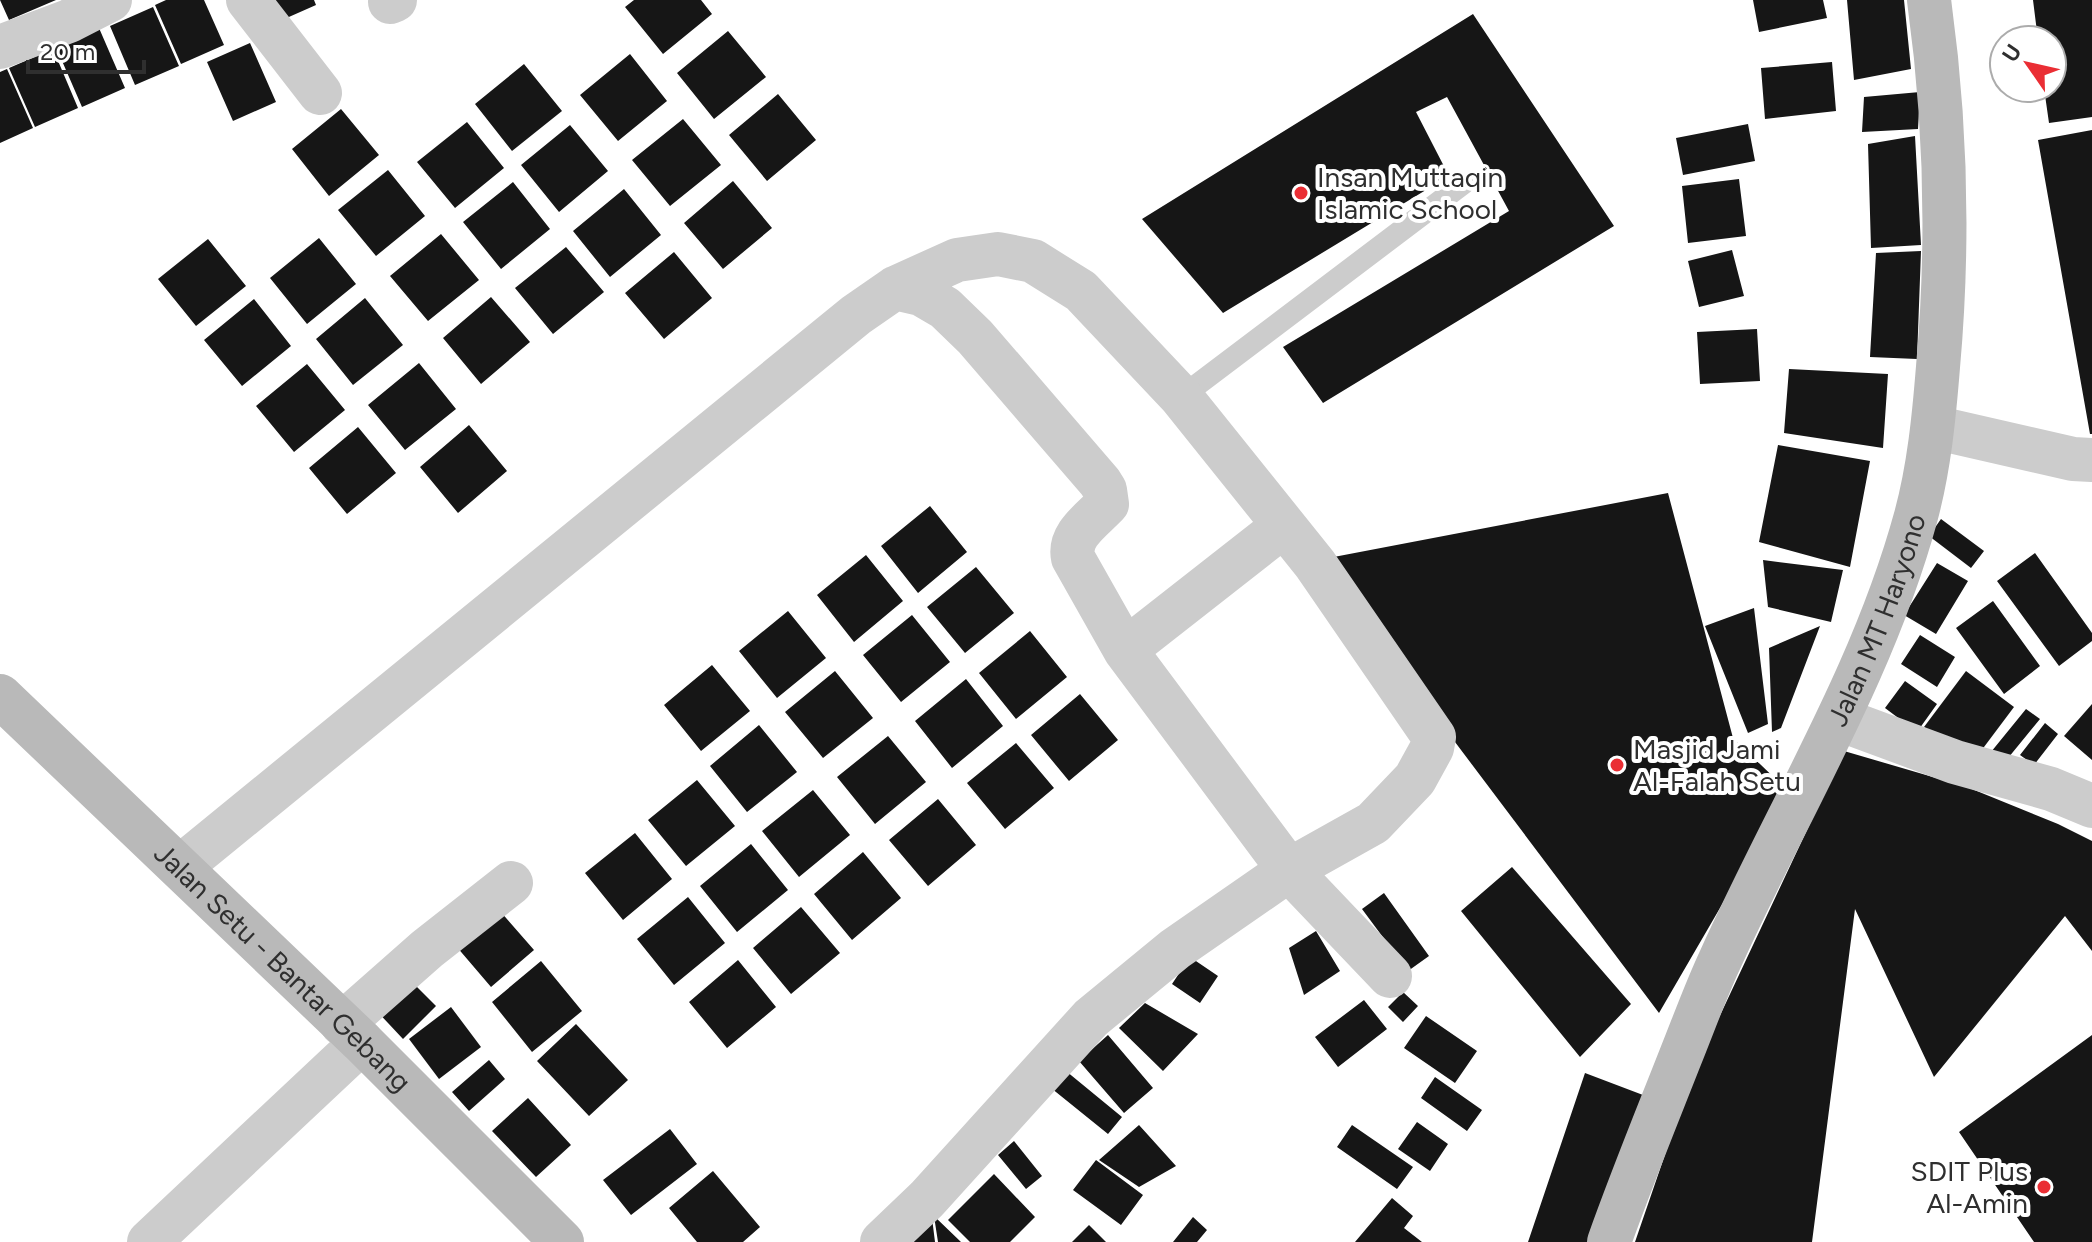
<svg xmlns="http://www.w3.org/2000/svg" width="2092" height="1242" viewBox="0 0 2092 1242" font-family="Figtree,sans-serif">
<rect width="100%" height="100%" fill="#fff"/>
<path fill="#161616" d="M0 0H56L9 20Z
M166 0H204L224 45 181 64 155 5Z
M263 0H314L316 5 273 24Z
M634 0H701L712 14 663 54 625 7Z
M1753 0H1823L1827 18 1759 32Z
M1847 0H1904L1911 69 1854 80Z
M2033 0H2092V117L2049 123 2044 88H2052V40H2038Z
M153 7 179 66 135 85 110 26Z
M1473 14 1614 226 1323 403 1283 347 1509 211 1447 97 1416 112 1449 176 1223 313 1142 219Z
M99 28 125 88 82 107 56 47Z
M728 31 766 77 714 119 677 73Z
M250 43 276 102 233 121 207 62Z
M53 49 78 108 35 127 9 68Z
M630 54 667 101 618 141 580 95Z
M1832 62 1836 111 1765 119 1761 68Z
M524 64 562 111 512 151 475 104Z
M7 69 33 128 0 143V72Z
M1920 92 1918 129 1862 132 1864 97Z
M778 94 816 140 767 181 729 135Z
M341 109 379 155 329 196 292 149Z
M683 119 721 165 670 206 632 160Z
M467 122 504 168 455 208 417 162Z
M1748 124 1755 161 1683 175 1676 138Z
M570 125 608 171 559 212 521 165Z
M2092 130V434H2090L2038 140Z
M1915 136 1921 245 1871 248 1868 144Z
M388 170 425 216 376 256 338 210Z
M1739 179 1746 236 1688 243 1682 186Z
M733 181 772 228 723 269 684 223Z
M513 182 550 229 501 269 463 222Z
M624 189 661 235 610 277 573 231Z
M441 234 479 280 428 321 390 276Z
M319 238 356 284 307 324 270 278Z
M208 239 246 286 196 326 158 279Z
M566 247 604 292 553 334 515 288Z
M1732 250 1744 296 1699 307 1688 261Z
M1921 251 1917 359 1870 357 1876 253Z
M674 252 712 298 664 339 625 293Z
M491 297 530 342 481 384 443 338Z
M365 298 403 345 353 385 316 339Z
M254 299 291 346 242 386 204 340Z
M1757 329 1760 381 1700 384 1697 332Z
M419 363 456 409 405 450 368 405Z
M307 364 345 410 294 452 256 406Z
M1789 369 1888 374 1883 448 1784 433Z
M469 425 507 471 458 513 420 467Z
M358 427 396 473 347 514 309 468Z
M1778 445 1870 461 1850 567 1759 542Z
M1668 493 1733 738 1788 791 1659 1013 1318 560Z
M930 506 967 552 918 593 881 546Z
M1941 519 1984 551 1971 568 1929 536Z
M2035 553 2092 633V641L2059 666 1997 581Z
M866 555 903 601 854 642 817 595Z
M1763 560 1843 570 1831 622 1768 607Z
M1937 563 1968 581 1936 634 1904 615Z
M976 567 1014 613 965 653 927 607Z
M1993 601 2040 666 2004 694 1956 628Z
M1754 608 1768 724 1748 733 1705 626Z
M788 611 826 658 777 698 739 651Z
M912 615 950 662 901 702 863 655Z
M1820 626 1781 728 1772 732 1769 648Z
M1030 631 1067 677 1016 719 979 673Z
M1920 635 1955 657 1937 687 1901 664Z
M712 665 750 711 701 751 664 705Z
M835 671 873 718 823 758 785 712Z
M1966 671 2014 707 1972 763 1924 727Z
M966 679 1003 726 952 768 915 721Z
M1905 681 1937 704 1917 732 1885 708Z
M1080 694 1118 740 1069 781 1031 735Z
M2092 704V760L2064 736Z
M2026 709 2040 719 2004 763 1991 752Z
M2045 723 2058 734 2034 765 2020 755Z
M759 725 797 772 747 812 710 766Z
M888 736 926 782 875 824 837 777Z
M1016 743 1054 788 1005 829 967 783Z
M1844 751 1967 787 2058 824 2092 841V951L2065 916 1934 1077 1855 909 1812 1242H1635L1693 1073Z
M697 780 735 826 686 866 648 820Z
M813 790 850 835 799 877 762 831Z
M938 799 976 845 928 886 889 840Z
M635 833 672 879 623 920 585 873Z
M751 844 788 890 737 932 700 886Z
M863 852 901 898 852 940 814 894Z
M1512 867 1631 1004 1580 1057 1461 911Z
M1384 893 1429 956 1408 971 1362 909Z
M688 897 725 943 674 985 637 939Z
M801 907 840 953 791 994 753 948Z
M499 910 534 950 491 987 456 946Z
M1316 931 1340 971 1304 995 1289 948Z
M1190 957 1218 976 1200 1003 1172 984Z
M738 960 776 1007 727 1048 689 1002Z
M541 961 582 1011 532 1052 492 1002Z
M405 975 436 1006 403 1039 373 1007Z
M1403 992 1418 1006 1403 1022 1388 1007Z
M1364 1000 1387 1029 1338 1067 1315 1037Z
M1145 1003 1198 1034 1163 1071 1119 1028Z
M451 1007 481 1047 439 1079 409 1039Z
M1426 1016 1477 1051 1455 1083 1404 1048Z
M576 1024 628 1080 589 1116 537 1061Z
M1108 1035 1153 1088 1124 1113 1079 1061Z
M2092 1035V1242H2034L1959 1132Z
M489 1060 505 1079 469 1111 452 1092Z
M1066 1071 1122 1117 1108 1134 1051 1088Z
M1585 1073 1643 1095 1592 1242H1528Z
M1435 1077 1482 1110 1467 1131 1421 1098Z
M528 1098 571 1145 536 1177 492 1131Z
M1417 1122 1448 1144 1430 1171 1398 1149Z
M1139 1125 1176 1166 1139 1187 1099 1160Z
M1352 1125 1413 1167 1397 1189 1337 1147Z
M670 1129 697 1164 631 1215 603 1180Z
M1014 1141 1042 1176 1026 1189 998 1155Z
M1096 1160 1143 1195 1121 1225 1073 1190Z
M713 1171 760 1227 743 1242H697L669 1208Z
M994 1174 1035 1217 1010 1242H970L948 1220Z
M1392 1198 1413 1216 1404 1228 1422 1242H1355Z
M934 1216 961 1242H938Z
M1193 1217 1207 1230 1197 1242H1173Z
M932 1218 935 1242H909Z
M1089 1225 1106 1242H1072Z"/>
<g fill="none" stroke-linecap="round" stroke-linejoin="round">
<path stroke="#ccc" stroke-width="22" d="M1181 397 1464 183"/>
<path stroke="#ccc" stroke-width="44" d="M248 0 320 93
M390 2 395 0
M0 47 69 21 110 0
M895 288 921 294 945 308 975 337 1100 482 1105 490 1107 504C1092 520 1068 535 1073 558L1125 650 1289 870 1390 976
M1933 427 2073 459 2092 460
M1125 650 1282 527
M180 867 856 315 895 288 957 260 998 254 1033 261 1081 291 1181 397 1315 564 1434 737 1432 748 1415 779 1373 823 1289 870 1175 949 1091 1018 927 1199 882 1242
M342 1024 427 949 511 883
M149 1242 362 1042"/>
<path stroke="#ccc" stroke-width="44" d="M1839 719 1955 762 2051 789 2092 806"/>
<g stroke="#b9b9b9" stroke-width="44">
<path id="s1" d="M0 696 362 1042 562 1242"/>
<path id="s2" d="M1609 1242C1631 1180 1656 1119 1680 1058 1693 1026 1705 992 1720 960 1786 813 1873 674 1916 516 1929 468 1934 417 1938 367 1949 244 1946 122 1929 0"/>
</g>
</g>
<g fill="#ea2e34" stroke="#fff" stroke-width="3">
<circle cx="1301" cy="193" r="8"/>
<circle cx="1617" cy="765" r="8"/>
<circle cx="2044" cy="1187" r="8"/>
</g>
<g text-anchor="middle" stroke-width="8" stroke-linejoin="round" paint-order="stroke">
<g font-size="28" fill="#2f2f2f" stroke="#fff" text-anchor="start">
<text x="1317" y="187">Insan Muttaqin<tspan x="1317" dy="32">Islamic School</tspan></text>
<text x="1633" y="759">Masjid Jami<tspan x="1633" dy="32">Al-Falah Setu</tspan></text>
<text x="2028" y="1181" text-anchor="end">SDIT Plus<tspan x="2028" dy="32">Al-Amin</tspan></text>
</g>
<g font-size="28" fill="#2f2f2f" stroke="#fff">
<text dy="10" stroke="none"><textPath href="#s2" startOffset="678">Jalan MT Haryono</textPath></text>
<text dy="10" stroke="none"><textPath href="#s1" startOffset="392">Jalan Setu - Bantar Gebang</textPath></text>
</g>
</g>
<g transform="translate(2028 64) rotate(304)"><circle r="38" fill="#ffffff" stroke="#acacac" stroke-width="2"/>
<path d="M0-6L14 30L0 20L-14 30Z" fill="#ea2e34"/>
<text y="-12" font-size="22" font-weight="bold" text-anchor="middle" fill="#2f2f2f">U</text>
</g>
<path d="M28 60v12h116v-12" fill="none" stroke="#2f2f2f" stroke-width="4"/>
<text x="40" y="60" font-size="24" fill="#2f2f2f" stroke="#ffffff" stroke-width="6" paint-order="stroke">20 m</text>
</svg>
